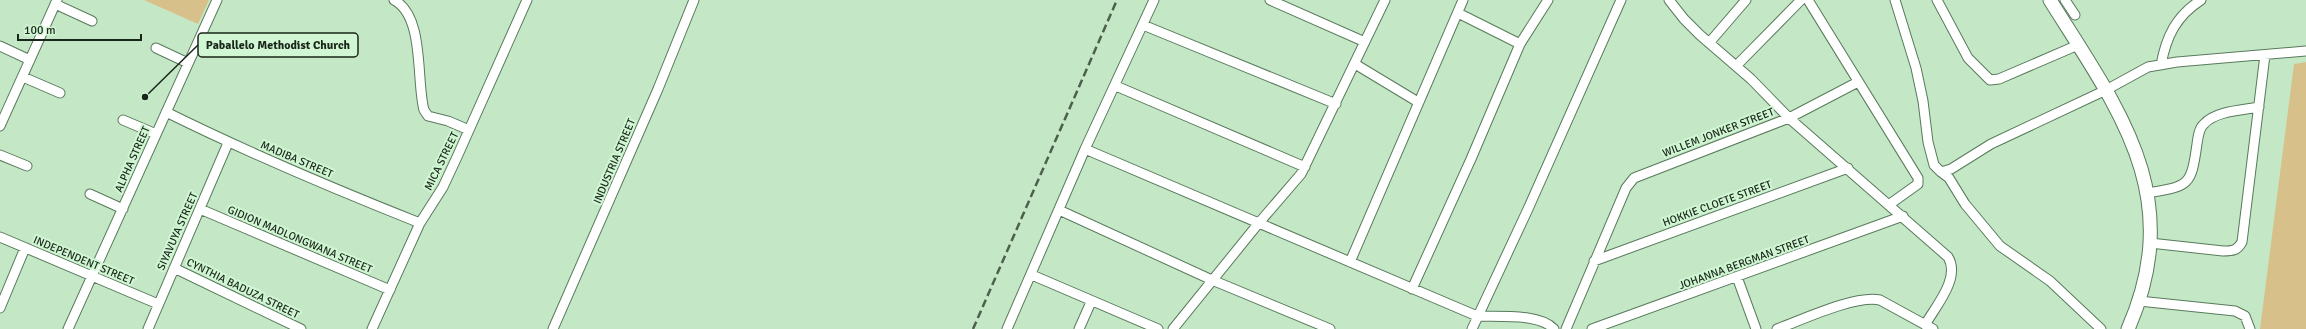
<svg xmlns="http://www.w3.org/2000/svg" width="2306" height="329" viewBox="0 0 2306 329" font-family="Signika,sans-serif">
<rect width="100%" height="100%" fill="#c4e8c6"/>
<path fill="#d8c08a" d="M144 0H209L198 24Z
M2306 62V329H2260L2294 64Z"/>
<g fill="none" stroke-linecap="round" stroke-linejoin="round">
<g stroke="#597a5c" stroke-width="11">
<path id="street" d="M394 0C425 16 416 81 424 110L428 116 448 121 469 130
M1270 0 1365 42
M1669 0 1684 19 1700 35 1751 79 1789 118 1948 257C1961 278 1935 307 1925 325
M1808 0 1918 178V184L1890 204
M1895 0 1916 68 1923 101 1928 142 1934 165 1941 172 1951 169 1991 144 2106 90 2148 67 2177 62 2306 51
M1937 0 1968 58 1990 80 1999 79 2078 45
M2065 0 2075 15
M55 4 92 21
M1143 25 1336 104
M1709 43 1746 0
M1520 44 1548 0
M0 46 30 60
M156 48 188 63
M1355 64 1418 102
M2161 65C2166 37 2176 16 2201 0
M1736 66 1801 0
M23 77 60 93
M1116 86 1305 167
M166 112C249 153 334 189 420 223
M123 120 156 134
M0 126 57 0
M1085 149 1154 0
M0 155 27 166
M1941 172 1949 178 1965 204 2000 246 2050 281 2101 329
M2147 193C2189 186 2191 187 2197 144 2198 137 2199 128 2204 124 2215 111 2243 110 2259 107
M90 194 123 209
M200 209 390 290
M1059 210 1212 280 1330 329
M0 237 158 304
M2150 243 2223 251C2232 251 2237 251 2242 242L2265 55
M1594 261 1848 168
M1350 262 1463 0
M174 268 301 329
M1032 275 1158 329
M1737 277 1756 329
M1412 289 1471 159 1520 44 1458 13
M2139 301 2235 311 2245 316 2250 329
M0 308 25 248
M68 329 217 0
M148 329 228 143
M372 329 420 223 443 187 457 157 527 0
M553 329 658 89 694 0
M1007 329 1085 149 1477 316C1498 317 1539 313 1554 329
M1079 329 1091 302
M1173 329 1258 224 1301 174 1385 0
M1472 329 1528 209 1621 0
M1566 329 1626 188 1634 178 1789 118 1858 82
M1592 329 1903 216
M1777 329C1802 320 1854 295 1880 300L1933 329"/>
</g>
<g stroke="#597a5c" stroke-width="15">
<path id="secondary" d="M2050 0C2118 109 2187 195 2128 329"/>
</g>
<use href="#street" stroke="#fff" stroke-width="9"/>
<use href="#secondary" stroke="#fff" stroke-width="13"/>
<path stroke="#4c604d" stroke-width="2.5" stroke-dasharray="8 4" stroke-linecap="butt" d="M973 329 1117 0"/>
</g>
<g text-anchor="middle" stroke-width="4" stroke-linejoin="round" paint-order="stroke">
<g font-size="11" fill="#19261a" stroke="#d1f6d3">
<text transform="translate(1718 132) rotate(-21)" y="4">WILLEM JONKER STREET</text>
<text transform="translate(132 159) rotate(-66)" y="4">ALPHA STREET</text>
<text transform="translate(297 159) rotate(23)" y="4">MADIBA STREET</text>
<text transform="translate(441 161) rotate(-64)" y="4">MICA STREET</text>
<text transform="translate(614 161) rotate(-67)" y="4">INDUSTRIA STREET</text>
<text transform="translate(1717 203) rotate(-20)" y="4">HOKKIE CLOETE STREET</text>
<text transform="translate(177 231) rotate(-66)" y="4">SIYAVUYA STREET</text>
<text transform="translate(300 239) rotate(23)" y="4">GIDION MADLONGWANA STREET</text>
<text transform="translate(84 260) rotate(23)" y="4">INDEPENDENT STREET</text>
<text transform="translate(1744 262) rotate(-20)" y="4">JOHANNA BERGMAN STREET</text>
<text transform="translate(243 288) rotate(26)" y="4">CYNTHIA BADUZA STREET</text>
</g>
</g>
<path fill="none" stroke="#19261a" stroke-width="1.5" d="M145 97L198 45"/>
<circle fill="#19261a" stroke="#d1f6d3" stroke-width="1.5" cx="145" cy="97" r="4"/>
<rect fill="#d1f6d3" stroke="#19261a" stroke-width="1.5" x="198" y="33" width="160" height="24" rx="4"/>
<g font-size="12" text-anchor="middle" font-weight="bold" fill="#19261a">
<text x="278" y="49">Paballelo Methodist Church</text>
</g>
<path d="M18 34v6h123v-6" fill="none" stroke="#19261a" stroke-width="2"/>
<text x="24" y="34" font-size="12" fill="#19261a" stroke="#d1f6d3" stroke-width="3" paint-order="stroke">100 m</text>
</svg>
